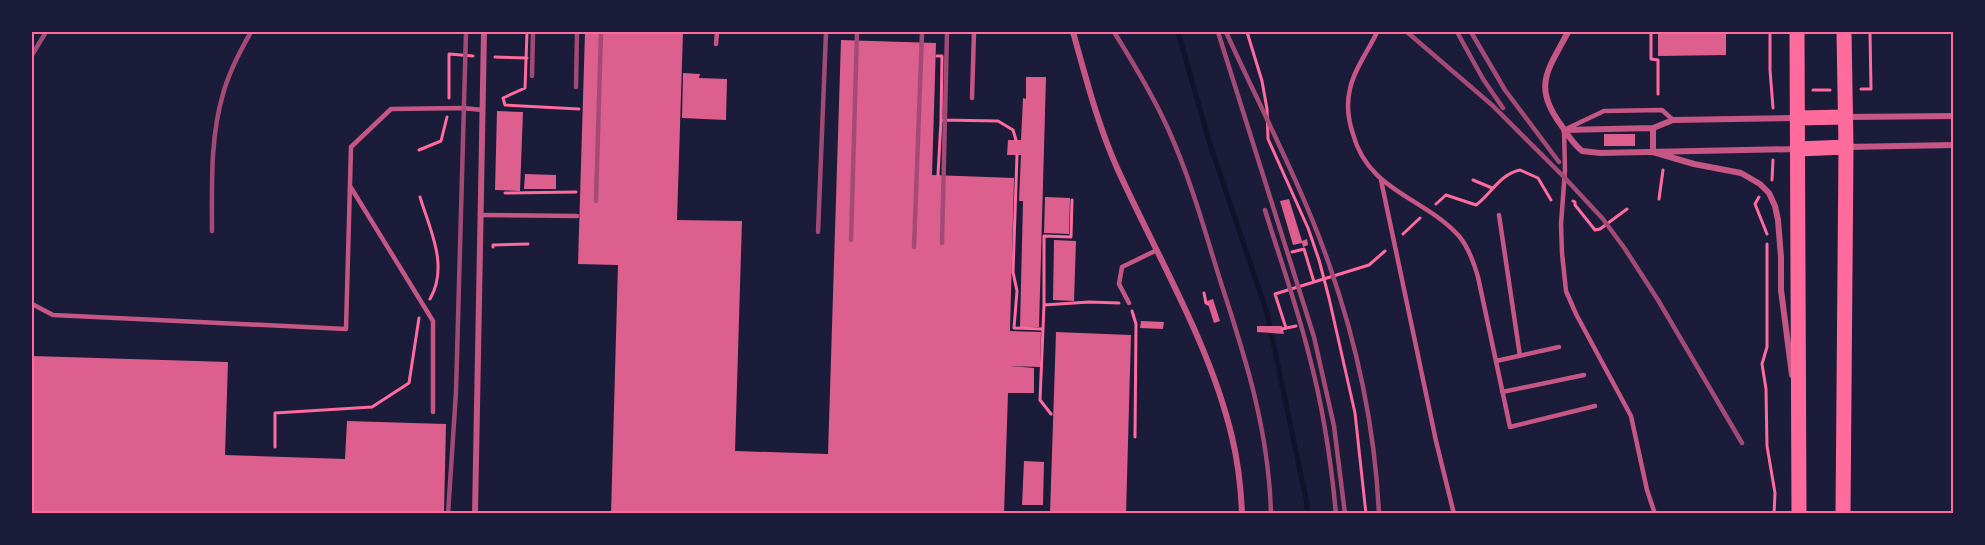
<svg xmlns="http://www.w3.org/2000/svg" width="1985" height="545" viewBox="0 0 1985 545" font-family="'Nunito Sans',sans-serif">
<rect width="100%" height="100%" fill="#1b1b3a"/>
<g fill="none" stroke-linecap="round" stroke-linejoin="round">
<path stroke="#12122b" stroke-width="5" d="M1178 32 1209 141 1267 313 1307 504V514"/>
</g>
<path fill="#dd5f8e" d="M585 32H683L677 220 742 221 735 451 828 454 841 40 936 43 932 175 1014 178 1010 331 1041 332 1040 367 1009 366 1034 368V393H1008L1004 514H611L618 265 578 264Z
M1658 32H1726V55L1658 56Z
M683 73 700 74 699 78 727 79 726 120 682 118Z
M1026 77H1046L1039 327H1020L1023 201H1019L1021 155H1007L1008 140H1021L1023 98 1026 99Z
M497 111 523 112 520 191 495 190Z
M1604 134H1635V146H1604Z
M525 174 556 175V189H524Z
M1045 197 1070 198 1069 234 1044 233Z
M1289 199 1302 241 1307 239 1308 245 1303 247 1302 243 1293 245 1280 201Z
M1054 240 1076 241 1074 301 1053 300Z
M1213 299 1220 321 1214 323 1207 301Z
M1141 321 1164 322 1163 329 1140 328Z
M1257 326H1282L1284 334 1257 332Z
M1056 332 1131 335 1126 514H1050Z
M32 356 228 362 225 455 345 459 347 421 446 424 444 514H32Z
M1024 461 1044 462 1043 505H1022Z"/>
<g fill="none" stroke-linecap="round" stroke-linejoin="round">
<path stroke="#ff6b9d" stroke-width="3" d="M527 32 525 88 503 98 505 105 579 109
M1247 32 1262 81 1267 109 1268 139 1308 228 1319 260 1329 298 1355 413 1366 514
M1651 32V59L1658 60V94
M1770 32V70L1773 108
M937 56H942L941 120 998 121 1013 130 1016 140
M495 57 527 58
M1861 89H1871L1870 32
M1813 90H1830
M449 98V54L473 56
M419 150 441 141 447 117
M1017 155 1013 272 1017 291 1014 328 1043 329
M938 175 941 120
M1473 180 1492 188
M1772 180 1773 160
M505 193 576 192
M420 197C430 230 449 266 430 299
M1759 197 1755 204 1767 234
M1659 199 1663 170
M1573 201 1575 202V205L1595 230 1600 229 1627 209
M1436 204 1446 195 1476 205C1491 194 1500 174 1520 170L1538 178 1551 200
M1403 234 1420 218
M1767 244V347L1762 364 1766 389 1767 446 1775 493 1774 514
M493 247V245L528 244
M1292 252 1304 249 1314 282
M1204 293 1206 303 1208 304
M1044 305V236L1071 237 1072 200
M1132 311 1136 324 1135 437
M1286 328 1275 294 1369 265 1385 251
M1282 329 1296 326
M1051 414 1040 400 1044 305 1089 302 1119 303
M275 447V413L372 407 409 383 419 318"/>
<path stroke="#c65784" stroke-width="4.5" d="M1377 32C1369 50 1354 69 1350 89 1346 105 1348 119 1353 134 1368 191 1424 197 1459 236 1469 248 1474 263 1478 277L1510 427 1595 406
M716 44 717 32
M972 98 974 32
M1381 180 1436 441 1454 514
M350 186 433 321V412
M480 215 577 216
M1499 215 1520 356
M1129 303 1119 284 1122 267 1157 250
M32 304 53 315 346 329 351 147 391 109 463 108 482 110
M1496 361 1559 347
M1502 392 1584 375
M1655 514 1647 490 1631 416 1576 314 1566 291 1562 253 1561 224 1565 170 1564 130 1604 111 1662 110 1673 120"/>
<path stroke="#c65784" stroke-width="6" d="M1073 32C1086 78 1098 126 1118 170 1157 256 1210 344 1232 437 1238 462 1241 488 1242 514
M1568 32C1548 70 1532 86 1561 125 1567 134 1573 144 1582 151L1600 153 1798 149
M1846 117 1954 116
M1653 128V152
M1564 130 1653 128 1673 120 1797 118
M1846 147 1954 145
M1653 152 1694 164 1741 173 1760 184 1769 193 1775 206 1778 220 1781 257V290L1792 375
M475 514 484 32"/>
<path stroke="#ff6b9d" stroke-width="15" d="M1797 32 1799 514
M1798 118 1845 117
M1798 149 1846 147
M1843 514 1846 147 1844 32"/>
<path stroke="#a44b75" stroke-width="4.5" d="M1114 32C1134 64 1154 97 1169 131 1191 180 1205 232 1221 283 1246 359 1269 432 1271 514
M1218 32 1314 337 1334 426 1345 514
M1226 32C1261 109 1301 184 1329 264 1357 344 1375 429 1379 514
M1407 32 1492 105 1564 177 1603 219 1625 249 1658 300 1742 443
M1457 32 1483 79 1503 108
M1471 32 1505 90 1559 162
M32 55 46 32
M532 76 533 32
M576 87 577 32
M596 201 601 32
M1265 210C1280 259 1297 306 1309 355 1323 407 1331 460 1336 514
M212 231C212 186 210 138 223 94 229 72 240 51 251 32
M818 232 826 32
M851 240 857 32
M942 243 947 32
M914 247 922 32
M448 514 456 392 466 32"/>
</g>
<rect width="1985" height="545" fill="none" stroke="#1b1b3a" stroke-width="66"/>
<rect x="33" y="33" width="1919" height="479" fill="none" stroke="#ff6b9d" stroke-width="2"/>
</svg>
